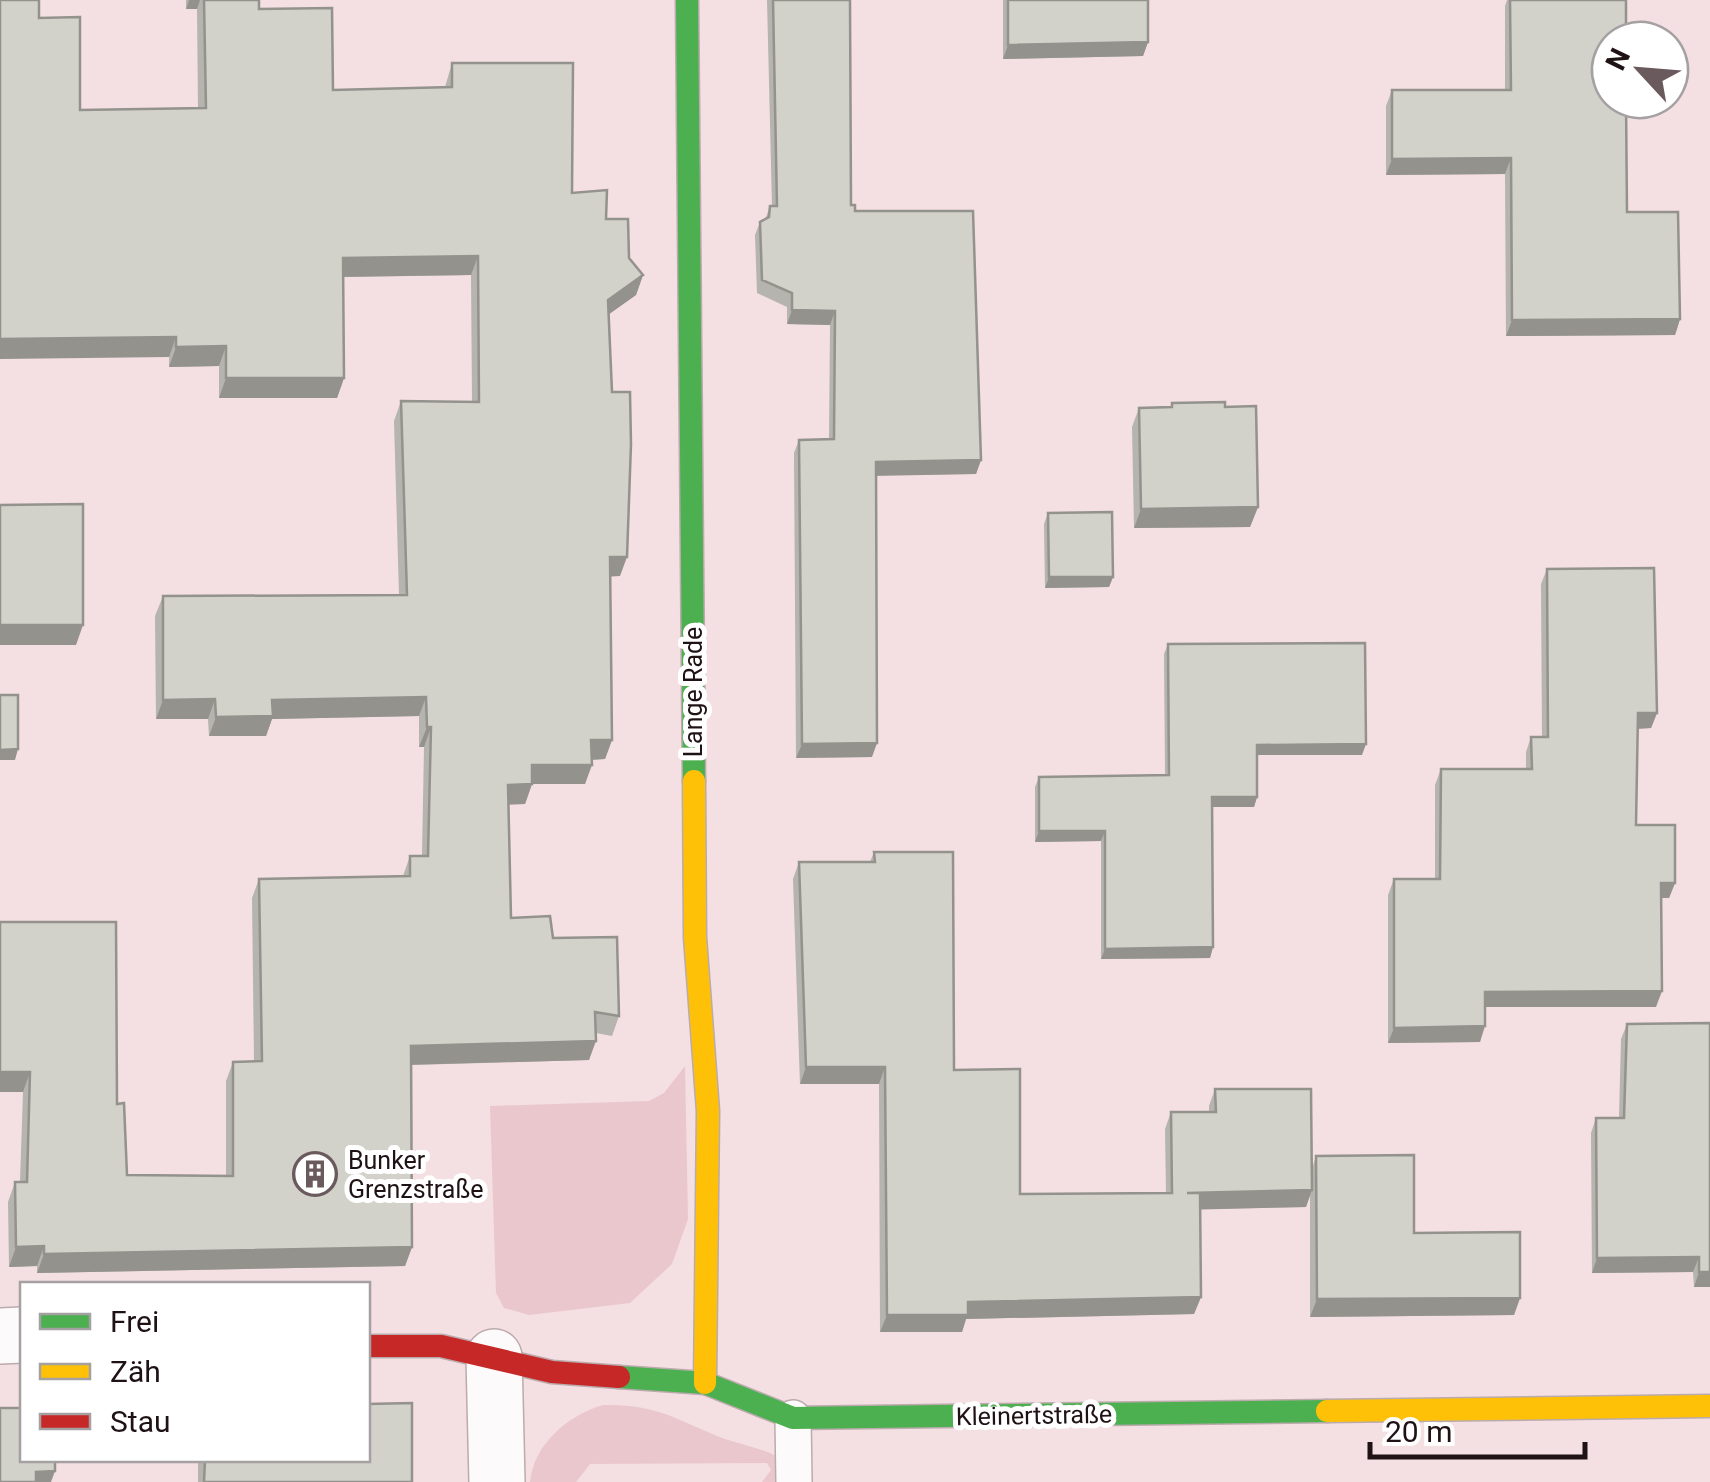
<svg xmlns="http://www.w3.org/2000/svg" width="1710" height="1482" viewBox="0 0 1710 1482" font-family="Roboto,sans-serif">
<rect width="100%" height="100%" fill="#f4dfe2"/>
<path fill="#eac7cd" d="M685 1066 688 1219 672 1264 630 1303 529 1315 504 1308 496 1293 490 1106 649 1101 664 1093Z
M603 1405C659 1404 676 1420 725 1439 743 1445 761 1448 778 1457L782 1482H762L771 1470 767 1463 590 1464 576 1482H530C534 1443 569 1415 603 1405Z"/>
<g fill="none" stroke-linecap="round" stroke-linejoin="round">
<g stroke="#bbabad" stroke-width="38">
<path id="lane" d="M793 1418 794 1482"/>
</g>
<g stroke="#bbabad" stroke-width="58">
<path id="street" d="M0 1336 22 1335
M494 1357 497 1482"/>
</g>
<g stroke="#bbabad" stroke-width="25">
<path id="fast" d="M687 0 694 781
M619 1377 705 1383 793 1418 1327 1411"/>
</g>
<g stroke="#bbabad" stroke-width="25">
<path id="slow" d="M694 781 695 937 708 1111 705 1383
M1327 1411 1710 1406"/>
</g>
<g stroke="#bbabad" stroke-width="25">
<path id="jam" d="M368 1346H441L552 1372 619 1377"/>
</g>
<use href="#lane" stroke="#fdfafb" stroke-width="35"/>
<use href="#street" stroke="#fdfafb" stroke-width="55"/>
<use href="#fast" stroke="#4caf50" stroke-width="22"/>
<use href="#slow" stroke="#ffc107" stroke-width="22"/>
<use href="#jam" stroke="#c62828" stroke-width="22"/>
</g>
<path fill="#b5b4ae" d="M186 0H259V9L333 90 445 87 452 63 572 193 606 219 629 258 643 275 636 295 608 314 620 576H610L612 740 605 759 592 760 585 784H532L525 804H509L511 918 553 938 619 1016 612 1036 596 1033 589 1060 411 1065 412 1247 405 1266 37 1273V1266L9 1267 8 1202 15 1182H20L23 1092 0 922 117 1104 127 1175 226 1176V1081L233 1062H254L252 898 259 879 403 876 410 856H422L424 747H419V716L272 719 266 736H209L208 719H156L155 616 163 596 399 595 394 421 401 401 472 402 471 275 343 277 344 378 337 398H219V366L169 367V357L39 18 80 110 198 108 197 9H186Z
M767 0H850L851 205 981 460 976 474 876 475 872 757 796 758 794 453 799 440 829 439 830 325 787 324V307L757 293 755 235 760 222 765 220 770 206H772Z
M1003 0H1148V42L1143 56 1003 59Z
M1507 0H1626L1627 212 1680 319 1675 335 1506 336 1505 174 1386 175V106L1392 90H1505V6Z
M1172 403 1225 407 1258 507 1250 527 1134 528 1132 427 1139 408 1171 407Z
M1048 513 1113 577 1109 587 1045 588 1044 524Z
M1547 569 1657 713 1651 728 1637 729 1636 825 1675 883 1669 898H1661L1656 1007H1485L1480 1042 1388 1043V895L1394 879H1435V785L1441 769H1526V752L1531 737H1542L1541 584Z
M1168 644 1362 755H1257V797L1254 807H1212L1213 947 1210 958 1101 959V841L1035 842V787L1039 777 1165 775 1164 654Z
M874 852 954 1070 1020 1194 1166 1193 1165 1129 1171 1112H1209V1106L1215 1089 1312 1169 1316 1156 1414 1233 1520 1298 1514 1315 1310 1317V1195L1306 1207 1200 1209 1201 1297 1194 1314 966 1319 962 1332H880L879 1084H800L793 879 799 862H870Z
M1627 1024 1710 1287H1694L1693 1272 1592 1273 1591 1133 1596 1118H1619L1621 1039Z
M198 1460H368L412 1482H198Z"/>
<path fill="#93928d" d="M189 0H200L197 9H186Z
M1148 42 1143 56 1003 59 1008 45Z
M1511 158 1505 174 1386 175 1392 159Z
M478 256 471 275 336 277 343 258Z
M643 275 636 295 601 320 608 300Z
M792 310 835 311 830 325 787 324Z
M1680 319 1675 335 1506 336 1512 320Z
M176 337 169 357 0 359V339Z
M226 346 219 366 169 367 176 347Z
M226 378H344L337 398H219Z
M981 460 976 474 871 476 876 462Z
M1258 507 1250 527 1134 528 1141 509Z
M610 557H627L620 576 603 577Z
M1049 577H1113L1109 587 1045 588Z
M0 625H83L76 645H0Z
M426 697 419 716 272 719 266 736H209L216 717 272 700Z
M215 699 208 719H156L163 700Z
M1638 713H1657L1651 728 1632 729Z
M427 727H431L424 747H419Z
M591 740H612L605 759 584 760Z
M877 743 872 757 796 758 802 744Z
M1366 744 1362 755H1253L1257 745Z
M18 749 15 760H0V750Z
M532 765H592L585 784H532L525 804 501 805 508 785Z
M1212 797H1257L1254 807H1208Z
M1039 831H1105L1101 841 1035 842Z
M1661 883H1675L1669 898H1656Z
M1213 947 1210 958 1101 959 1105 949Z
M1662 991 1656 1007H1480L1485 992Z
M1485 1026 1480 1042 1388 1043 1394 1028Z
M596 1041 589 1060 403 1065 411 1046Z
M806 1067H885L879 1084H800Z
M0 1072H30L23 1092H0Z
M1312 1190 1306 1207 1181 1210 1187 1193Z
M44 1246 37 1266 9 1267 16 1247Z
M412 1247 405 1266 37 1273 44 1254Z
M1699 1257 1693 1272 1592 1273 1597 1258Z
M1699 1272H1710V1287H1694Z
M1201 1297 1194 1314 966 1319 962 1332H880L887 1315 968 1302Z
M1520 1298 1514 1315 1310 1317 1317 1299Z
M55 1471 51 1482H32L36 1472Z"/>
<path fill="#d2d1ca" stroke="#93928d" stroke-width="2.5" d="M0 0H39V18L80 17V110L206 108 204 0H259V9L332 8 333 90 452 87V63H573L572 193 607 190 606 219H628L629 258 643 275 608 300 612 392H630L631 444 627 557H610L612 740H591L592 765H532V784L508 785 511 918 550 916 553 938 617 937 619 1016 595 1012 596 1041 411 1046 412 1247 44 1254V1246L16 1247 15 1182H27L30 1072H0V922H116L117 1104 124 1103 127 1175 233 1176V1062L262 1061 259 879 410 876V856H428L431 727H427L426 697 272 700 273 716 216 717 215 699 163 700V596L407 595 401 401 479 402 478 256 343 258 344 378H226V346L176 347V337L0 339Z
M773 0H850L851 205H855V211H973L981 460 876 462 877 743 802 744 799 440 834 439 835 311 792 310V293L762 280 760 222 769 217 770 206H777Z
M1008 0H1148V42L1008 45Z
M1510 0H1626V40H1610V100H1626L1627 212H1678L1680 319 1512 320 1511 158 1392 159V90H1511Z
M1225 402V407L1256 406 1258 507 1141 509 1139 408 1172 407V403Z
M83 504V625H0V505Z
M1112 512 1113 577H1049L1048 513Z
M1654 568 1657 713H1638L1636 825H1675V883H1661L1662 991 1485 992V1026L1394 1028V879H1440L1441 769H1532L1531 737H1548L1547 569Z
M1365 643 1366 744 1257 745V797H1212L1213 947 1105 949V831H1039V777L1169 775 1168 644Z
M0 695H18V749L0 750Z
M874 852H953L954 1070 1020 1069V1194L1172 1193 1171 1112H1216L1215 1089H1311L1312 1190 1187 1193H1200L1201 1297 968 1302V1315H887L885 1067H806L799 862H875Z
M1710 1023V1272H1699V1257L1597 1258 1596 1118H1624L1627 1024Z
M1414 1155V1233L1520 1232V1298L1317 1299 1316 1156Z
M412 1403V1482H204L205 1460H368V1404Z
M0 1408H22V1460H55V1471L36 1472V1482H0Z"/>
<defs>
<g id="building-ring" transform="scale(2.25)"><circle r="9.5" fill="#fff" stroke="#6a5a5d" stroke-width="1.5"/><path d="M-4-6H4V6H1V3H-1V6H-4ZM-2.5-4.3h1.7v1.8h-1.7ZM.8-4.3h1.7v1.8H.8ZM-2.5-1h1.7V.8h-1.7ZM.8-1h1.7V.8H.8Z" fill="#6a5a5d"/></g>
</defs>
<g fill-rule="evenodd">
<use href="#building-ring" x="315" y="1174"/>
</g>
<g text-anchor="middle" stroke-width="10" stroke-linejoin="round" paint-order="stroke">
<g font-size="25" fill="#1f1215" stroke="#fff">
<text transform="translate(693 692) rotate(-90)" y="9">Lange Rade</text>
<text transform="translate(1034 1415) rotate(-1)" y="9">Kleinertstraße</text>
</g>
<g font-size="25" fill="#1f1215" stroke="#fff" text-anchor="start">
<text x="348" y="1169">Bunker<tspan x="348" dy="29">Grenzstraße</tspan></text>
</g>
</g>
<rect x="20" y="1282" width="350" height="180" fill="#ffffff" stroke="#a5a0a1" stroke-width="2.5"/>
<rect x="40" y="1314" width="50" height="15" fill="#4caf50" stroke="#a5a0a1" stroke-width="2.5"/>
<text x="110" y="1332" font-size="30" fill="#1f1215">Frei</text>
<rect x="40" y="1364" width="50" height="15" fill="#ffc107" stroke="#a5a0a1" stroke-width="2.5"/>
<text x="110" y="1382" font-size="30" fill="#1f1215">Zäh</text>
<rect x="40" y="1414" width="50" height="15" fill="#c62828" stroke="#a5a0a1" stroke-width="2.5"/>
<text x="110" y="1432" font-size="30" fill="#1f1215">Stau</text>
<g transform="translate(1640 70) rotate(296)"><circle r="48" fill="#ffffff" stroke="#a5a0a1" stroke-width="2.5"/>
<path d="M0-8L18 38L0 25L-18 38Z" fill="#6a5a5d"/>
<text y="-15" font-size="28" font-weight="bold" text-anchor="middle" fill="#1f1215">N</text>
</g>
<path d="M1370 1442v15h215v-15" fill="none" stroke="#1f1215" stroke-width="5"/>
<text x="1385" y="1442" font-size="30" fill="#1f1215" stroke="#ffffff" stroke-width="8" paint-order="stroke">20 m</text>
</svg>
